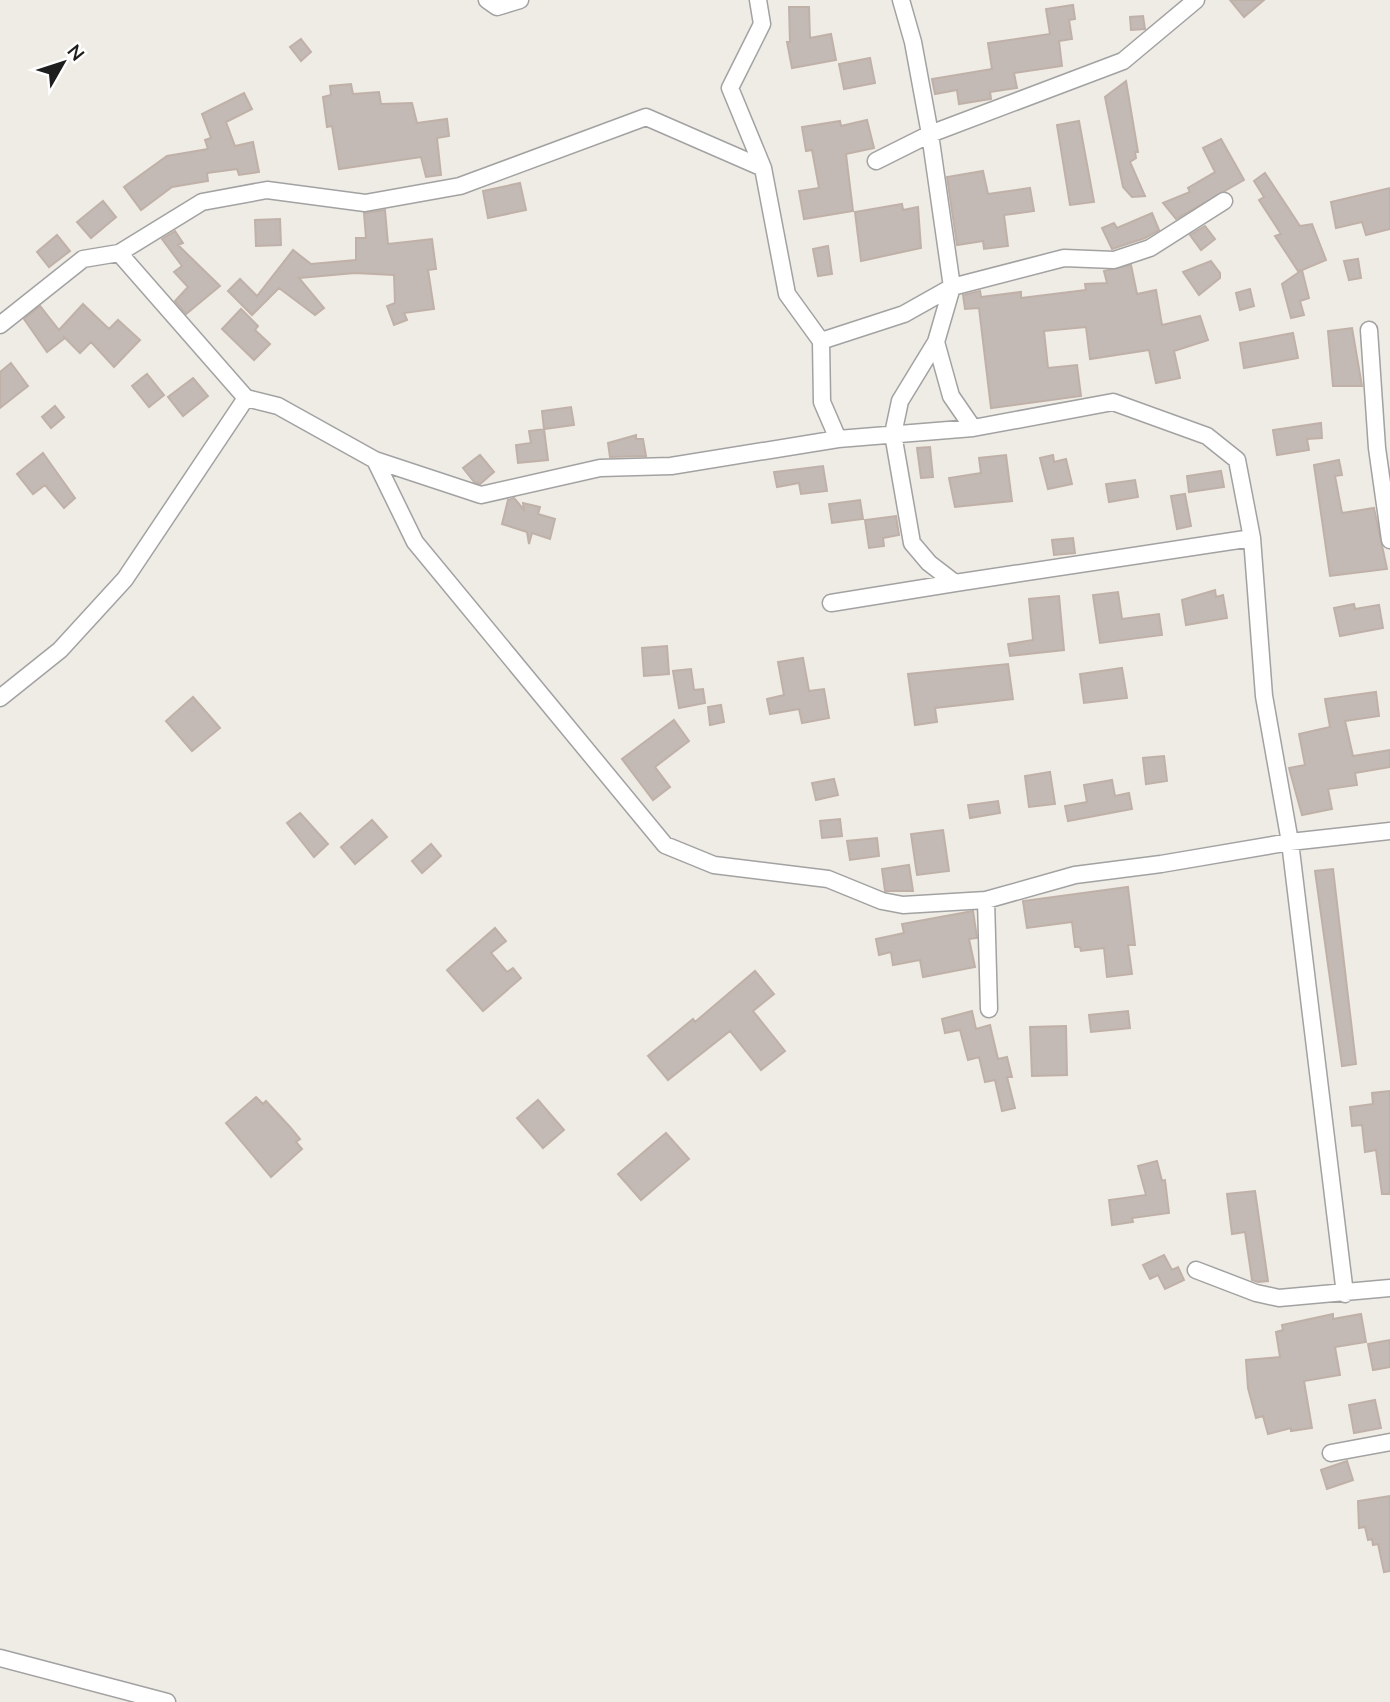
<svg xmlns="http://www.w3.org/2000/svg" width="1390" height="1702" viewBox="0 0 1390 1702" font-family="'Nunito Sans',sans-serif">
<rect width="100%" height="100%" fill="#efebe5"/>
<path fill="#c3bab5" stroke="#c0b1a8" stroke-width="2" d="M1230 0H1264L1244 17Z
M1073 5 1075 19 1069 20 1072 39 1059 41 1062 66 1014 73 1017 88 990 92 991 99 959 104 957 90 935 94 932 79 992 69 988 43 1050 34 1046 9Z
M789 7H809L810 38 831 34 836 60 792 68 787 42H790Z
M1143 16 1145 29 1131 30 1130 17Z
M301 39 311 52 301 61 290 47Z
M870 58 875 83 844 89 839 64Z
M1126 81 1138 152H1135L1136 158 1130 162 1145 196 1132 197 1123 187 1105 97Z
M351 84 353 94 379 92 381 104 412 103 417 123 447 119 449 136 437 138 441 175 426 177 421 157 339 169 332 126 327 127 323 97 331 95 330 86Z
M244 93 252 109 226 122 235 146 253 142 259 172 239 175 237 169 207 173 208 181 172 187 141 210 124 187 167 156 208 149 205 140 211 138 202 114Z
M867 120 874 148 846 154 853 211 804 219 799 191 819 188 812 150 806 151 802 127 840 121 841 126Z
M1079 121 1094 202 1070 205 1057 125Z
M1221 139 1244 180 1176 219 1163 203 1190 192 1188 188 1215 172 1203 148Z
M983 171 988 194 1030 188 1034 211 1004 215 1008 246 984 249 983 241 957 245 947 177Z
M1265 173 1300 226 1312 224 1326 260 1302 270 1309 298 1300 301 1304 315 1291 318 1282 284 1302 270 1298 271 1275 236 1281 234 1259 200 1264 197 1254 181Z
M520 183 526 210 488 218 483 191Z
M1390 188V229L1366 235 1362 222 1336 228 1331 202Z
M103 201 116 217 91 238 77 222Z
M902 204 903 210 918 207 921 248 861 261 855 212Z
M385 210 388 244 432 239 436 269 428 270 434 309 404 313 407 320 394 325 387 306 395 303 394 275 355 273 299 278 324 308 315 315 279 288 252 315 228 291 240 279 257 296 293 250 311 264 356 260V238H366L364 213Z
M1152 213 1159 230 1145 238 1112 249 1102 228 1114 223 1117 228Z
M280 219 281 245 256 246 255 220Z
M1205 226 1215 239 1201 250 1190 235Z
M175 231 183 243 178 245 220 286 186 314 175 301 188 287 174 272 182 266 162 239Z
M57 235 70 251 49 267 37 252Z
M828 246 832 274 818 276 813 249Z
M1358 259 1361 278 1349 280 1344 261Z
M1211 261 1220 273V278L1199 295 1183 272Z
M1131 265 1137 294 1156 290 1162 325 1200 316 1208 340 1174 351 1180 378 1156 383 1149 350 1090 359 1086 327 1044 331 1048 368 1077 365 1081 396 991 408 979 308 965 309 963 295 980 291 981 297 1021 292V298L1086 290 1085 284 1107 283 1104 271Z
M1250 289 1254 306 1240 310 1236 293Z
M83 304 109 329 118 320 140 340 114 367 91 342 80 353 63 336 65 338 47 352 24 319 40 306 59 330Z
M241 309 258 326 255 330 270 344 254 360 222 329Z
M1352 328 1362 386H1333L1328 331Z
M1293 333 1298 358 1244 368 1240 343Z
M11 363 28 386 0 408V372Z
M147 374 164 395 149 407 132 386Z
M193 378 208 396 183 416 168 397Z
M55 406 64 417 51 428 42 417Z
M571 407 574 425 544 429 542 411Z
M1321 423 1322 438 1307 439 1309 450 1277 455 1273 430Z
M544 429 548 460 518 463 516 445 531 443 529 431Z
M636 435V439H643L646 456 610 457 608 443Z
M930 447 933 477 921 478 917 448Z
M43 453 75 498 64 508 45 485 33 494 17 474Z
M480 455 494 472 480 484 474 482 463 468Z
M1006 455 1012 501 955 507 949 478 981 473 979 458Z
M1053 455 1054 462 1066 459 1072 484 1048 489 1040 458Z
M1339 460 1342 475 1335 476 1342 513 1374 508 1387 569 1330 576 1314 465Z
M823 466 827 491 801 494 799 483 777 487 774 472Z
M1221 471 1224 487 1189 492 1187 476Z
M1135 480 1138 497 1109 502 1106 484Z
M1185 494 1191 526 1177 529 1171 496Z
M514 498 524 510 523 503 540 507 538 514 555 519 550 539 532 533 529 544 527 532 502 524 508 500Z
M860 500 863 519 832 523 829 504Z
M896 516 899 535 883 538 884 546 869 548 865 520Z
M1073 538 1075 553 1054 555 1052 540Z
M1215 590 1216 597 1223 595 1227 618 1186 625 1182 600Z
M1118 592 1122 619 1159 614 1162 635 1100 643 1093 595Z
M1059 596 1064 650 1010 656 1008 644 1033 640 1029 599Z
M1354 604 1355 609 1379 605 1383 628 1340 636 1334 608Z
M667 646 669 674 644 676 642 648Z
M803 658 809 691 824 689 829 718 802 723 799 709 770 714 767 699 784 695 778 662Z
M1008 664 1013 699 935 708 937 722 915 725 908 674Z
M1122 668 1127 698 1084 703 1080 674Z
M691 669 694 690 703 689 705 703 679 708 673 671Z
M1376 692 1379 716 1345 721 1353 756 1390 750V767L1355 773 1357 785 1328 789 1332 809 1302 815 1289 768 1305 765 1299 734 1330 727 1325 699Z
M193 697 220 728 192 751 166 721Z
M721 705 724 722 710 725 708 707Z
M674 720 689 741 655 767 670 787 653 800 622 759Z
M1164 756 1167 781 1146 784 1143 758Z
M1050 772 1055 804 1029 807 1025 776Z
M834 779 838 795 816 800 812 783Z
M1112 780 1115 796 1129 793 1132 809 1068 821 1065 806 1087 802 1084 785Z
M998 801 1000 813 970 818 968 805Z
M300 813 328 844 314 857 287 823Z
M840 819 842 836 822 838 820 821Z
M372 820 387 837 355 864 341 847Z
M943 830 949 871 917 875 911 834Z
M877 838 879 856 850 860 847 841Z
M431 844 441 856 422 873 412 861Z
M909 865 913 891H885L882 869Z
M1333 869 1356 1064 1342 1066 1315 871Z
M1128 887 1135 945H1128L1132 974 1107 977 1104 948 1081 951 1080 947H1075L1072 922 1027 928 1023 901Z
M973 911 977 938 969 939 975 967 923 977 920 960 893 965 891 952 879 955 876 939 904 933 902 924Z
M495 928 506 941 491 953 507 972 513 968 521 978 483 1011 447 970Z
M755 971 774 994 753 1011 785 1051 761 1070 730 1031 668 1080 648 1056 693 1019 695 1022Z
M972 1011 976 1029 990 1025 998 1059 1007 1057 1012 1077H1007L1015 1108 1002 1111 995 1080 985 1082 979 1057 968 1060 960 1030 945 1033 942 1019Z
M1128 1011 1130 1028 1091 1032 1089 1015Z
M1066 1026 1067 1075 1032 1076 1030 1027Z
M1390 1091V1194H1382L1376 1150 1365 1152 1362 1125 1352 1126 1350 1107 1373 1104 1372 1093Z
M256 1097 263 1104 266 1101 290 1127 300 1139 296 1142 302 1149 271 1177 226 1123Z
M538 1100 564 1130 543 1148 517 1118Z
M666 1133 689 1159 641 1200 618 1174Z
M1157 1161 1162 1181 1165 1180 1169 1213 1132 1218 1133 1222 1112 1225 1109 1200 1146 1195 1138 1166Z
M1255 1191 1268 1281 1258 1282 1252 1280 1245 1232 1232 1234 1227 1194Z
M1164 1255 1172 1270 1178 1267 1184 1280 1165 1289 1158 1275 1150 1279 1143 1265Z
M1333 1314V1319L1361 1314 1366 1342 1335 1347 1340 1375 1304 1381 1312 1428 1291 1431V1428L1268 1434 1263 1416 1256 1418 1248 1388 1246 1360 1280 1357 1276 1332 1283 1330 1282 1325Z
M1390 1340V1367L1373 1370 1368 1344Z
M1375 1400 1381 1428 1354 1433 1349 1405Z
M1347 1461 1353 1480 1327 1489 1321 1470Z
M1390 1496V1571L1384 1572 1378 1544 1373 1545 1372 1539 1368 1540 1365 1527 1359 1528 1358 1501Z"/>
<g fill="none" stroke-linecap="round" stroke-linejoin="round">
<g stroke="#a2a2a2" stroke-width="19">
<path id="minor" d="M487 0 497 7 520 0
M758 0 762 24 730 88 763 168 787 294 821 341 822 402 838 439
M901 0 913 42 930 134 952 287 936 342 951 396 973 428
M876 161 930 134 1123 61 1196 0
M119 253 246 398
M0 325 83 259 119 253 202 202 267 190 365 203 460 186 646 117 763 168
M1369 330 1377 448 1390 540
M821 341 904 314 952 287 1064 258 1114 260 1150 248 1224 201
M936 342 900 401 893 434 912 543 929 563 955 583 1252 538
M375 460 415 542 665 845 714 865 828 879 882 901 903 905 986 900 1075 875 1161 864 1290 842 1390 831
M831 603 955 583
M0 698 60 650 125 579 246 398 278 406 375 460 481 495 600 468 671 466 838 439 973 428 1113 402 1207 436 1237 460 1252 538 1264 696 1290 842 1345 1294
M986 900 989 1009
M1196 1270 1256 1293 1279 1298 1390 1288
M1331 1453 1390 1442
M0 1658 167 1702"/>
</g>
<use href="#minor" stroke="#fff" stroke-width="16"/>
</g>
<g transform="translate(63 63) rotate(51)" stroke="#ffffff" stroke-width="5" paint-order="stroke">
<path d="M0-5L12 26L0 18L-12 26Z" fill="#1e1e1e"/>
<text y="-10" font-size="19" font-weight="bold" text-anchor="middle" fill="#1e1e1e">N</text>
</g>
</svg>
